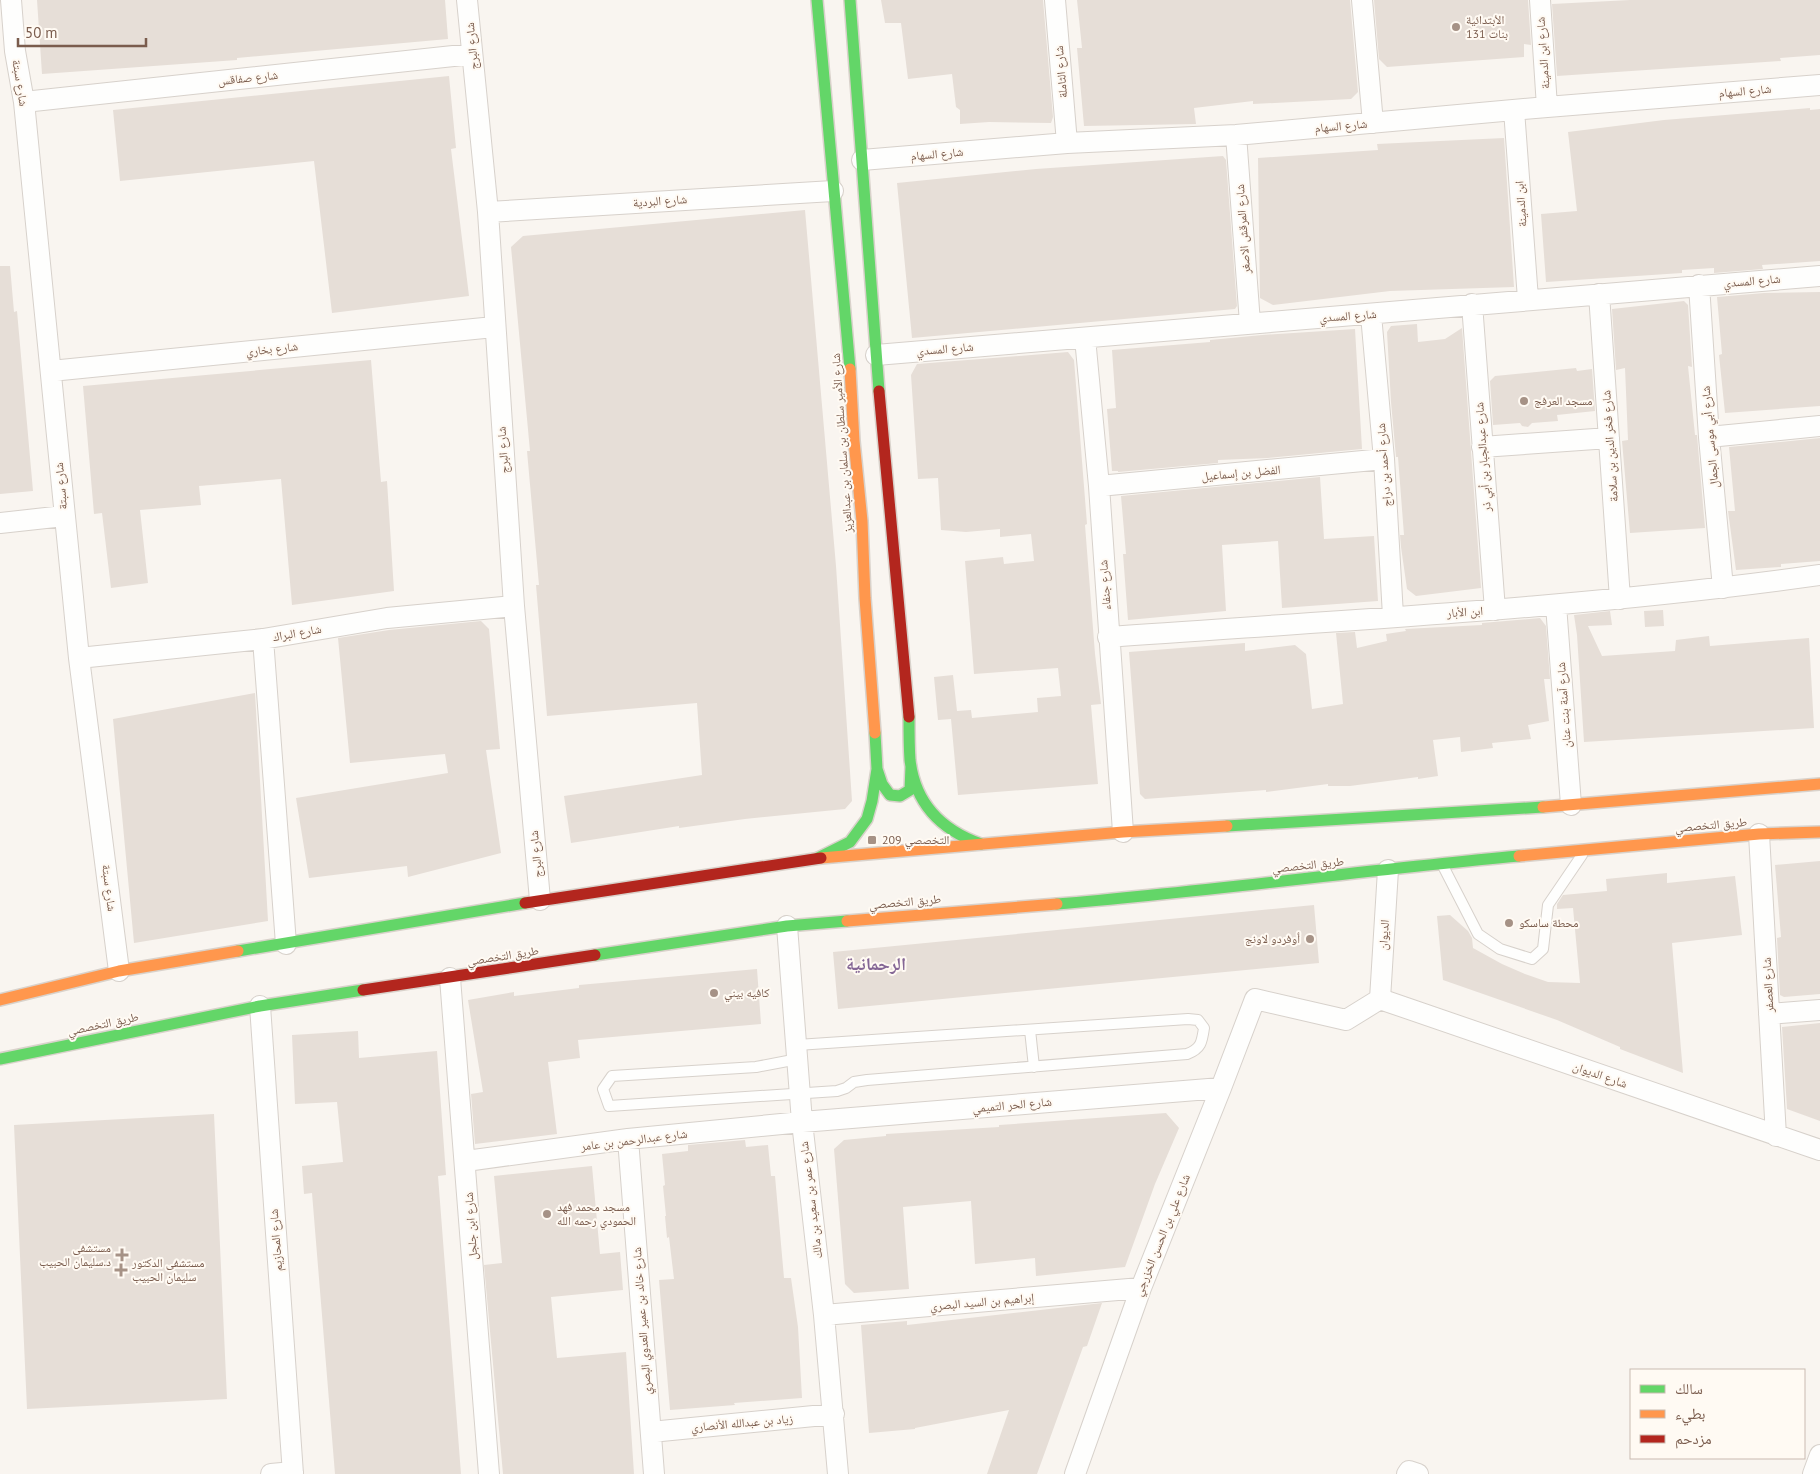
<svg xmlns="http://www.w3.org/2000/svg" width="1820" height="1474" viewBox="0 0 1820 1474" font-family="'PT Sans','Noto Naskh Arabic',sans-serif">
<rect width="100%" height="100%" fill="#f9f5f0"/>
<path fill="#e6ded7" d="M37 0H445L448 39 237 58V60L42 74Z
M881 0H1043L1053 117 1051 123 989 122 960 124V110L956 107 952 74 908 79 901 23H885Z
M1077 0H1350L1358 92 1351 99 1253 104V101L1194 108 1196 124 1084 126 1077 48H1082Z
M1374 0H1528L1531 45 1524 44V57L1387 67 1379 59Z
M1630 0H1820V55L1780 58 1781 61 1557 76 1552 4Z
M449 76 456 148 451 149 469 296 332 313 314 161 120 181 113 110Z
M1810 108V110L1820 109V261L1762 265 1763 269 1714 273V268L1682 270V273L1546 282 1541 214 1577 211 1568 132 1664 120Z
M1504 138 1514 287 1390 291 1273 305 1260 298 1258 158 1378 150 1377 144Z
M1223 156 1226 160 1237 306 1235 309 912 338 897 183 1036 169Z
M805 210 836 566 852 801 845 809 745 819 679 828V826L571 843 564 796 702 775 697 703 547 716 536 585H539L527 451H530L511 247 523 236Z
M0 266H10L14 312 17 311 33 491 0 494Z
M1820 292V406L1725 413 1719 355 1722 354 1717 297 1764 293Z
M1684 301 1688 305 1692 367 1688 366 1695 435H1697L1705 528 1630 533 1622 441 1628 440 1625 368 1616 370 1612 309Z
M1417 324 1418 342 1445 339 1462 328 1481 588 1416 596 1407 589 1401 547 1400 535H1404L1398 457H1396L1391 402 1387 332 1391 326Z
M1355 329 1362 449 1268 458 1218 460V463L1118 472V471H1112L1107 409 1116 408 1112 350 1210 342V340L1262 335Z
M1068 352 1074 360 1087 524 1085 525 1095 654 1101 704 1091 705 1098 784 958 795 951 719 938 720 934 677 953 675 957 711 971 710 972 718 1038 712 1037 698 1061 696 1058 668 974 674 965 561 1003 557 1004 564 1034 561 1031 534 1000 537V529L966 532 941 530 938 478 918 479 911 375 917 364Z
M371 360 381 482 387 481 394 591 292 605 281 479 199 486 201 505 140 510 148 583 111 588 102 513 94 514 83 386Z
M1576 368 1577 371 1592 369 1595 411 1557 415 1558 421 1532 423 1528 427 1522 426 1520 423 1493 425 1490 381 1495 376Z
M1820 438V561L1781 564V567L1736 570 1728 511H1735L1729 447Z
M1320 477 1324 539 1374 536 1378 601 1282 608 1278 541 1222 545 1226 611 1128 620 1123 554H1126L1121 496Z
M1663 610 1664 626 1645 627 1644 611Z
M1610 611 1612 625 1588 626 1602 656 1675 651 1676 640 1709 636 1710 646 1809 638 1814 728 1584 742 1577 635 1574 615Z
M1540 618 1546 626 1550 679H1544L1549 721 1528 725 1531 739 1492 743 1493 748 1461 752 1460 737 1433 740 1438 776 1418 779V777L1350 786H1328V784L1266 792V790L1145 799 1140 794 1129 652 1245 643V651L1295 645 1306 654 1312 709 1343 704 1336 633 1355 632 1357 648 1387 641 1386 634 1406 631 1405 629 1482 625V623Z
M481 621 489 629 500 749 486 750 501 853 408 877 407 866 309 878 296 798 448 773 445 754 350 763 338 638 389 630Z
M255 693 268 921 134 943 113 719Z
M1820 861V994L1784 997 1780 995 1777 938 1781 937 1775 865Z
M1667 873V883L1735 876 1742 935 1672 943 1683 1073 1620 1049V1047L1557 1020 1443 980 1437 916 1450 915 1468 931 1472 938 1473 948 1502 964 1525 974 1548 982 1580 983 1573 908 1557 909V904L1563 895 1607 891 1606 879Z
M1314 905 1319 963 838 1009 833 952Z
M757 969 761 1024 578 1040 580 1058 548 1062 557 1134 475 1144 471 1094 483 1092 468 1000 514 992V996L579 988V985Z
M1820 1023V1121L1787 1109 1782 1027Z
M358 1031 359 1058 437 1051 446 1175 438 1176 461 1474H335L312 1193 304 1194 302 1166 343 1162 337 1102 295 1104 292 1035Z
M1166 1113 1179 1128 1155 1184 1125 1267 1036 1276 1035 1258 975 1264 971 1201 903 1207 909 1289 854 1293 845 1284 834 1149 844 1140 886 1136V1134L999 1127V1125Z
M214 1114 227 1399 27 1409 14 1125Z
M745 1140 746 1147 768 1145 771 1176H775L784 1278H791L798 1327 802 1398 734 1403 735 1405 670 1410 659 1280 674 1279 669 1237 667 1238 665 1216H666L663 1186 665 1185 662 1154 688 1151V1145Z
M592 1166 600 1254 620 1252 623 1290 551 1297 557 1358 626 1352 634 1474H503L484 1265 502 1263 494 1176Z
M1102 1303 1087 1346 1083 1347 1037 1474H987L1009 1410 915 1428V1429L869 1433 861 1325 907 1321V1325Z"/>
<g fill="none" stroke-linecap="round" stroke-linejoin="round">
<g stroke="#d7d1cb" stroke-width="12">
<path id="lane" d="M1442 864 1478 934 1500 949 1532 959 1543 949 1548 905 1582 855
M1030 1030 1034 1067
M797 1045 1188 1019 1198 1020 1204 1028C1202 1042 1201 1049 1187 1054L867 1080 854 1082 846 1088 837 1091 609 1106 603 1089 612 1076 756 1067 798 1059"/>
</g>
<g stroke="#d7d1cb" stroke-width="22">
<path id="street" d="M11 0 15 51 24 102 79 658 119 971
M467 0 488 212 514 606 540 900
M1055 0 1067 143
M1362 0 1373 123
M1540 0 1547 107
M24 102 472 54
M1514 110 1528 299
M1236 135 1250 323
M862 160 1067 143 1236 135 1547 107 1820 85
M488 212 833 191
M1699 285 1709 437 1723 588
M1599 294 1620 599
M1472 304 1495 610
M1371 315 1384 459 1393 616
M1085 338 1099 486 1123 832
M876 355 1820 276
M51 371 494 327
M1709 437 1820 426
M1482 447 1609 438
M1099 486 1384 459
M0 523 64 516
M1556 605 1571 805
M1108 637C1346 620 1584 608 1820 575
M263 639 286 944
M79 658 263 639 387 618 514 606
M1759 834 1776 1136
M787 926 802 1122 824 1315 838 1474
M450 978 489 1474
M1380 999 1820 1150
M1380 999 1388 870
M260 1006 293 1474
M1769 1014 1820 1010
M628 1139 654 1474
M466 1161 628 1139 802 1122 1221 1088
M824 1315 1141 1288
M651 1432 834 1414
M271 1474 293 1472
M1075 1474 1141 1288 1221 1088 1255 999 1346 1020 1380 999
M1407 1474 1409 1471 1418 1474
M1813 1474 1820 1455"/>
</g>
<g stroke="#d9d2cb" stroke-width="14">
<path id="fast" d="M817 0 850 369
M850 0 879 391
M909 717C909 731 909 746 910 760 915 803 941 830 981 844
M877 769 882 784 890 795 900 796 910 790 911 766
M1227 826 1543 807
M818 858 850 842 867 819 872 801 877 769 875 733
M1057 904C1212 891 1365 870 1519 856
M238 951 525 903
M595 955 787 926 847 921
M0 1059 260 1006 363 990"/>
</g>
<g stroke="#d9d2cb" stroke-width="14">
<path id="slow" d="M850 369 854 441 862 521 865 598 875 733
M1543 807 1820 784
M1519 856 1759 834 1820 832
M821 858 1123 832 1227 826
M847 921 1057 904
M0 1000 119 971 238 951"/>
</g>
<g stroke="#d9d2cb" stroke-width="14">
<path id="jam" d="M879 391 909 717
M525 903 821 858
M363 990 595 955"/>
</g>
<use href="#lane" stroke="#fefefd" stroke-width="10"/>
<use href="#street" stroke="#fefefd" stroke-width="20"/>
<use href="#fast" stroke="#63d668" stroke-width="11"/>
<use href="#slow" stroke="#ff974d" stroke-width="11"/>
<use href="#jam" stroke="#b3261e" stroke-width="11"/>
</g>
<g fill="#a69286" stroke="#fffaf3" stroke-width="2">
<circle cx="1456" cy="27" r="5"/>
<circle cx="1524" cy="401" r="5"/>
<rect x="867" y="835" width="10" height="10" rx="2.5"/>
<circle cx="1509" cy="923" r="5"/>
<circle cx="1310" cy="939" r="5"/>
<circle cx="714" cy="993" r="5"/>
<circle cx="547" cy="1214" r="5"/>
<path d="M119.5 1247.5h5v5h5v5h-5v5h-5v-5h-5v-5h5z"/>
<path d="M118.5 1262.5h5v5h5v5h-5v5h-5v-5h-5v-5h5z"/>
</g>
<g text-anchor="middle" stroke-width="4" stroke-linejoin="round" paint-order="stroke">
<g font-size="12" fill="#7a5c4d" stroke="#fffaf3" text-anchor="start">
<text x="1466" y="24">الأبتدائية<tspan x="1466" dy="14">131 بنات</tspan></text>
<text x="1534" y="405">مسجد العرفج</text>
<text x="882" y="844">التخصصي 209</text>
<text x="1519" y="927">محطة ساسكو</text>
<text x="1300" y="943" text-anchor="end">أوفردو لاونج</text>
<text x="724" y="997">كافيه بيني</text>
<text x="557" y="1211">مسجد محمد فهد<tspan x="557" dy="14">الحمودي رحمه الله</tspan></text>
<text x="111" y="1252" text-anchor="end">مستشفى<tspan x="111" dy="14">د.سليمان الحبيب</tspan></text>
<text x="132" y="1267">مستشفى الدكتور<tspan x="132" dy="14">سليمان الحبيب</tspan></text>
</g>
<g font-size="12" fill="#7a5c4d" stroke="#fffaf3">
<text transform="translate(472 46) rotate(-95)" y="4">شارع البرج</text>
<text transform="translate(1543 53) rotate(-94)" y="4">شارع ابن الدمينة</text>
<text transform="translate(1061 72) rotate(-95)" y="4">شارع الثاملة</text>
<text transform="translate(248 78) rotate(-6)" y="4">شارع صفاقس</text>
<text transform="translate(20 83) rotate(81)" y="4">شارع سبتة</text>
<text transform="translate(1745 91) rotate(-5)" y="4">شارع السهام</text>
<text transform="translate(1341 126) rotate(-5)" y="4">شارع السهام</text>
<text transform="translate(937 154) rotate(-5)" y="4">شارع السهام</text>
<text transform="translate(660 201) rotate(-4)" y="4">شارع البردية</text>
<text transform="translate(1521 204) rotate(-94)" y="4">ابن الدمينة</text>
<text transform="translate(1243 229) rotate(-94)" y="4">شارع المرقش الاصغر</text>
<text transform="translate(1752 281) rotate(-5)" y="4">شارع المسدي</text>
<text transform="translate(1348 316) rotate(-4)" y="4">شارع المسدي</text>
<text transform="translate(272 349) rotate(-6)" y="4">شارع بخاري</text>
<text transform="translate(945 349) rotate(-5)" y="4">شارع المسدي</text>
<text transform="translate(1710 437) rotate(-95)" y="4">شارع أبي موسى الجمال</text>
<text transform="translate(842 443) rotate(-94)" y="4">شارع الأمير سلطان بن سلمان بن عبدالعزيز</text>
<text transform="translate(1610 446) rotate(-94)" y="4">شارع فخر الدين بن سلامة</text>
<text transform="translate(503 450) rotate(-94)" y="4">شارع البرج</text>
<text transform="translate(1483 457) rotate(-94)" y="4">شارع عبدالجبار بن أبي ذر</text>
<text transform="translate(1384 465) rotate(-94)" y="4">شارع أحمد بن دراج</text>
<text transform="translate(1241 473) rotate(-5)" y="4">الفضل بن إسماعيل</text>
<text transform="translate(61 486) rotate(-95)" y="4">شارع سبتة</text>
<text transform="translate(1105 585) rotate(-94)" y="4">شارع جنفاء</text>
<text transform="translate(1465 612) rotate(-4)" y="4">ابن الأبار</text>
<text transform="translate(297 633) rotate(-10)" y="4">شارع البراك</text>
<text transform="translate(1564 705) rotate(-94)" y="4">شارع آمنة بنت عنان</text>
<text transform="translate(1711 825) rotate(-5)" y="4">طريق التخصصي</text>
<text transform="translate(536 854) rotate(-95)" y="4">شارع البرج</text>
<text transform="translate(1308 865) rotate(-6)" y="4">طريق التخصصي</text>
<text transform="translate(109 888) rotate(83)" y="4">شارع سبتة</text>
<text transform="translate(905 902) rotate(-5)" y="4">طريق التخصصي</text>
<text transform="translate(1384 935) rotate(-86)" y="4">الديوان</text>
<text transform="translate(503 956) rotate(-9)" y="4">طريق التخصصي</text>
<text transform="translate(1768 985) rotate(-93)" y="4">شارع العصفر</text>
<text transform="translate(103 1024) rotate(-12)" y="4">طريق التخصصي</text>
<text transform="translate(1600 1075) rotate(19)" y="4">شارع الديوان</text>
<text transform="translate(1012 1105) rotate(-5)" y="4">شارع الحر التميمي</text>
<text transform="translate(634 1140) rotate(-7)" y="4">شارع عبدالرحمن بن عامر</text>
<text transform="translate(811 1200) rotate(-97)" y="4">شارع عمر بن سعيد بن مالك</text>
<text transform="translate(471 1226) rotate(-94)" y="4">شارع ابن جلجل</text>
<text transform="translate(1162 1235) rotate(-68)" y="4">شارع علي بن الحسن الخزرجي</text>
<text transform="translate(276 1240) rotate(-94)" y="4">شارع المحازيم</text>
<text transform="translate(982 1302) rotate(-5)" y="4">إبراهيم بن السيد البصري</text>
<text transform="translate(642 1321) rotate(-94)" y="4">شارع خالد بن عمير العدوي البصري</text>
<text transform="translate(742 1423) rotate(-5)" y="4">زياد بن عبدالله الأنصاري</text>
</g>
<g font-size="18" font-weight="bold" fill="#846695" stroke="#fffaf3">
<text x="876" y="970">الرحمانية</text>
</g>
</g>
<rect x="1630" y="1369" width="175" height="90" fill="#fffaf3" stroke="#cabbb1"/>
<rect x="1640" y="1385" width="25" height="8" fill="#63d668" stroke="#cabbb1"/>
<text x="1675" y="1394" font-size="15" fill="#7a5c4d">سالك</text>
<rect x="1640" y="1410" width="25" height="8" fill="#ff974d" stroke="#cabbb1"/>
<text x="1675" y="1419" font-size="15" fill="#7a5c4d">بطيء</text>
<rect x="1640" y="1435" width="25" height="8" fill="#b3261e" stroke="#cabbb1"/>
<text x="1675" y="1444" font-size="15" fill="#7a5c4d">مزدحم</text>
<path d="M18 38v8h128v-8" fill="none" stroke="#7a5c4d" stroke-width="2.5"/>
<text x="25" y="38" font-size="15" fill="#7a5c4d" stroke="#fffaf3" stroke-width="4" paint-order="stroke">50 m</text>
</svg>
